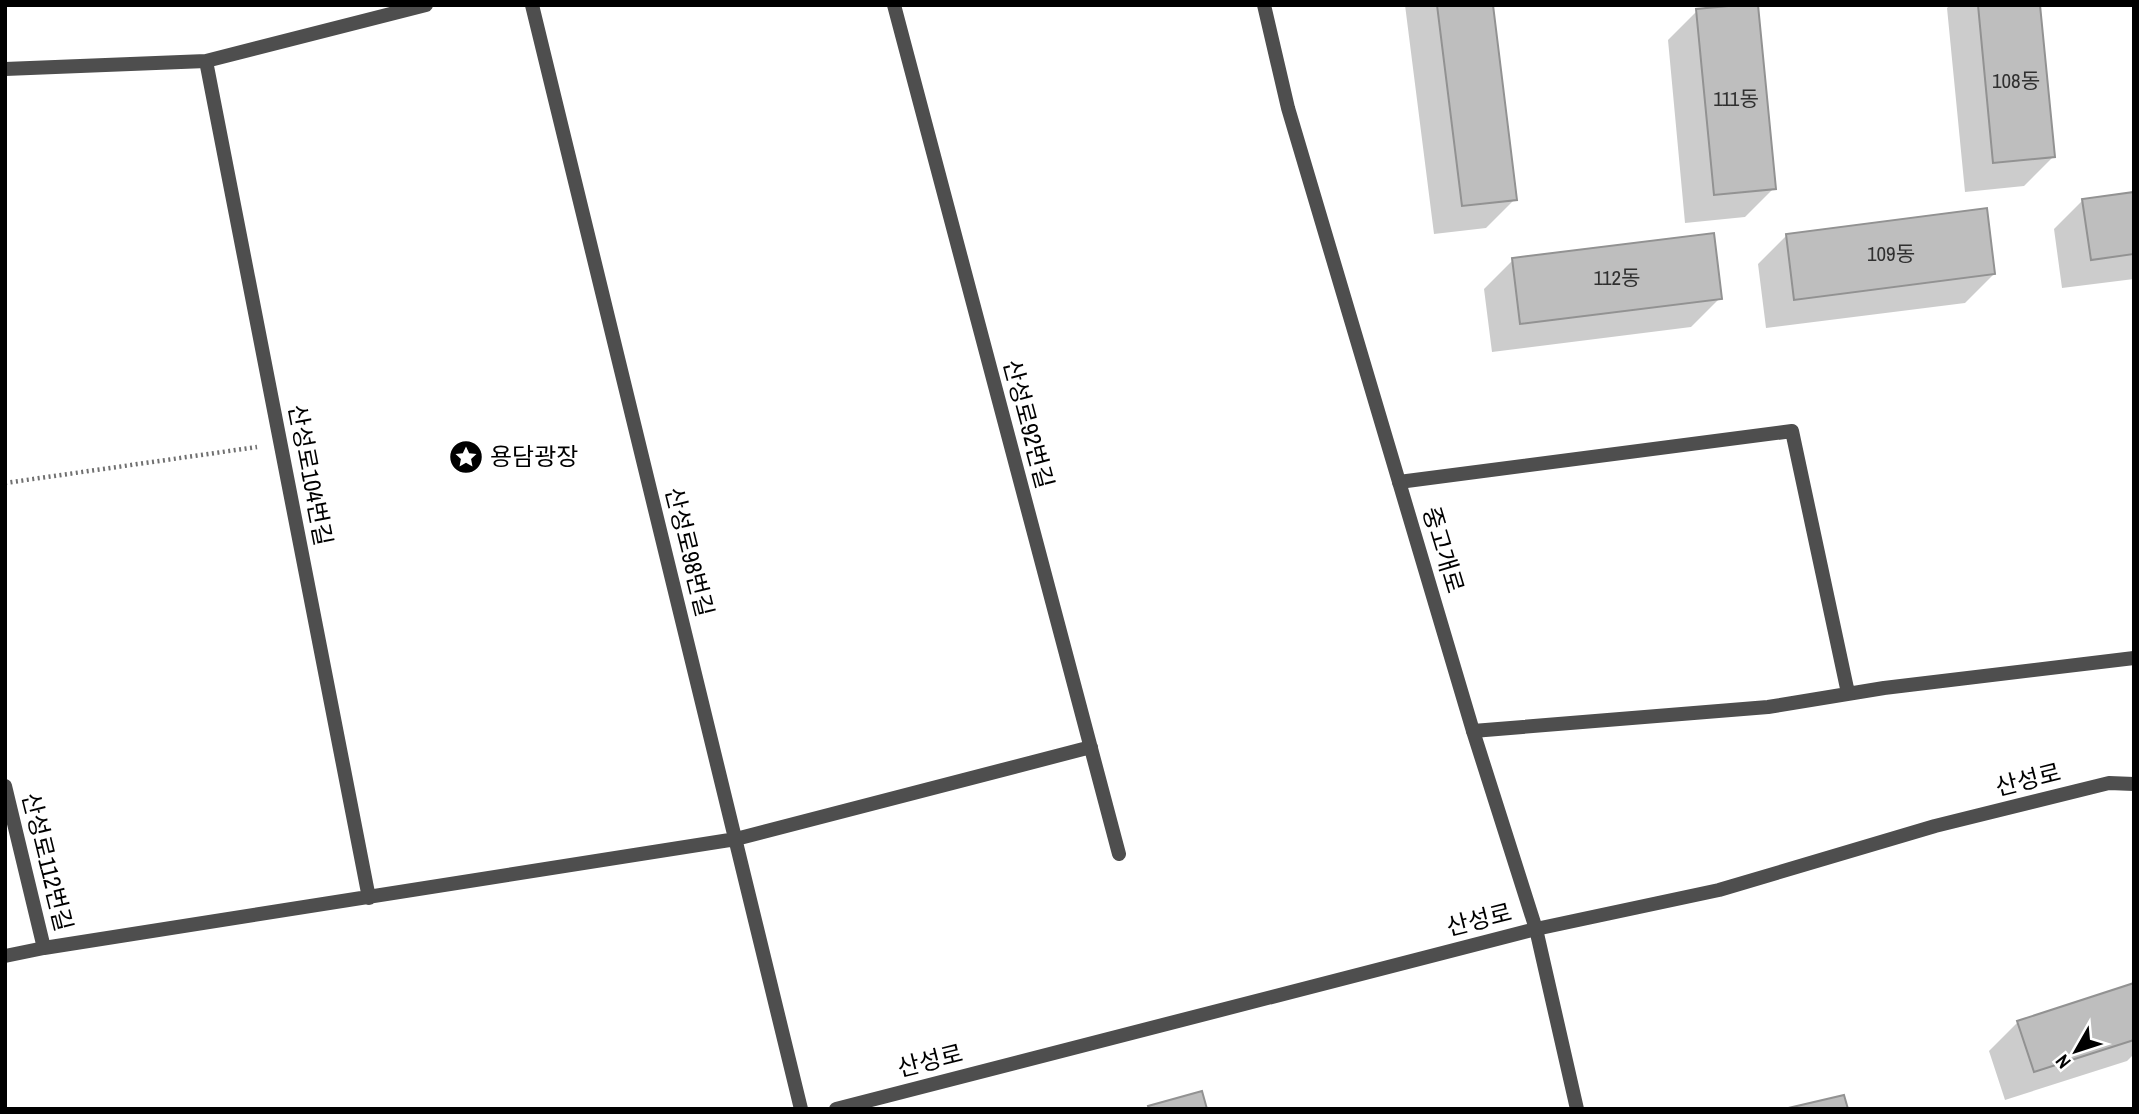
<svg xmlns="http://www.w3.org/2000/svg" width="2139" height="1114" viewBox="0 0 2139 1114" font-family="'Archivo Narrow','Noto Sans KR',sans-serif">
<rect width="100%" height="100%" fill="#fff"/>
<path fill="#0003" d="M1405 5H1491L1515 199 1486 228 1434 234Z
M1950 5H2038L2053 157 2024 186 1965 192 1947 8Z
M1697 11 1774 188 1745 217 1685 223 1668 40Z
M2134 193V279L2062 288 2054 229 2083 200Z
M1787 235 1994 274 1965 303 1766 328 1758 264Z
M1513 260 1720 298 1691 327 1492 352 1484 289Z
M2134 985V1054L2127 1061 2005 1100 1989 1051 2018 1022Z"/>
<path fill="#bebebe" stroke="#929292" stroke-width="2" d="M1437 5H1493L1517 200 1462 206Z
M1739 5H1758L1776 189 1714 195 1696 9Z
M1978 5H2040L2055 157 1993 163Z
M2134 192V254L2091 260 2082 199Z
M1987 208 1995 274 1794 300 1786 234Z
M1714 233 1722 299 1520 324 1512 258Z
M2134 983V1040L2034 1072 2017 1021Z
M1202 1091 1207 1109H1149L1148 1106Z
M1844 1095 1848 1109H1784Z"/>
<g fill="none" stroke-linecap="round" stroke-linejoin="round">
<path stroke="#707070" stroke-width="4.5" stroke-dasharray="2 3.5" stroke-linecap="butt" d="M5 483 257 447"/>
<path stroke="#4e4e4e" stroke-width="14" d="M532 5 801 1109
M894 5 1119 854
M206 61 369 898
M5 69 206 61 426 5
M1399 482 1792 431 1848 693
M1473 731 1768 707 1884 688 2134 658
M5 786 44 948
M1536 929 1577 1109
M5 956 44 948 736 839 1091 747"/>
<path stroke="#4e4e4e" stroke-width="14" d="M1264 5 1288 108 1473 731 1536 929
M836 1109 1536 929 1719 890 1935 826 2109 783 2134 784"/>
</g>
<defs>
<g id="sight-disc" transform="scale(1.75)"><circle r="9.5" fill="#000" stroke="#fff"/><path d="M0-6L1.8-2.2L6-1.7L2.9 1.2L3.7 5.4L0 3.3L-3.7 5.4L-2.9 1.2L-6-1.7L-1.8-2.2Z" fill="#fff"/></g>
</defs>
<g fill-rule="evenodd">
<use href="#sight-disc" x="466" y="457"/>
</g>
<g text-anchor="middle" stroke-width="7" stroke-linejoin="round" paint-order="stroke">
<g font-size="21" fill="#303030">
<text x="2016" y="88">108동</text>
<text x="1736" y="106">111동</text>
<text x="1891" y="261">109동</text>
<text x="1617" y="285">112동</text>
</g>
<g font-size="24" fill="#000" stroke="#fff">
<text transform="translate(1028 424) rotate(75)" y="8">산성로92번길</text>
<text transform="translate(310 475) rotate(79)" y="8">산성로104번길</text>
<text transform="translate(1443 550) rotate(73)" y="8">중고개로</text>
<text transform="translate(689 552) rotate(76)" y="8">산성로98번길</text>
<text transform="translate(2028 780) rotate(-14)" y="8">산성로</text>
<text transform="translate(47 862) rotate(76)" y="8">산성로112번길</text>
<text transform="translate(1479 920) rotate(-14)" y="8">산성로</text>
<text transform="translate(930 1061) rotate(-14)" y="8">산성로</text>
</g>
<g font-size="24" fill="#000" stroke="#fff" text-anchor="start">
<text x="490" y="465">용담광장</text>
</g>
</g>
<rect width="2139" height="1114" fill="none" stroke="#000000" stroke-width="14"/>
<g transform="translate(2076 1051) rotate(231)" stroke="#ffffff" stroke-width="5" paint-order="stroke">
<path d="M0-5L12 26L0 18L-12 26Z" fill="#000000"/>
<text y="-10" font-size="19" font-weight="bold" text-anchor="middle" fill="#000000">N</text>
</g>
</svg>
